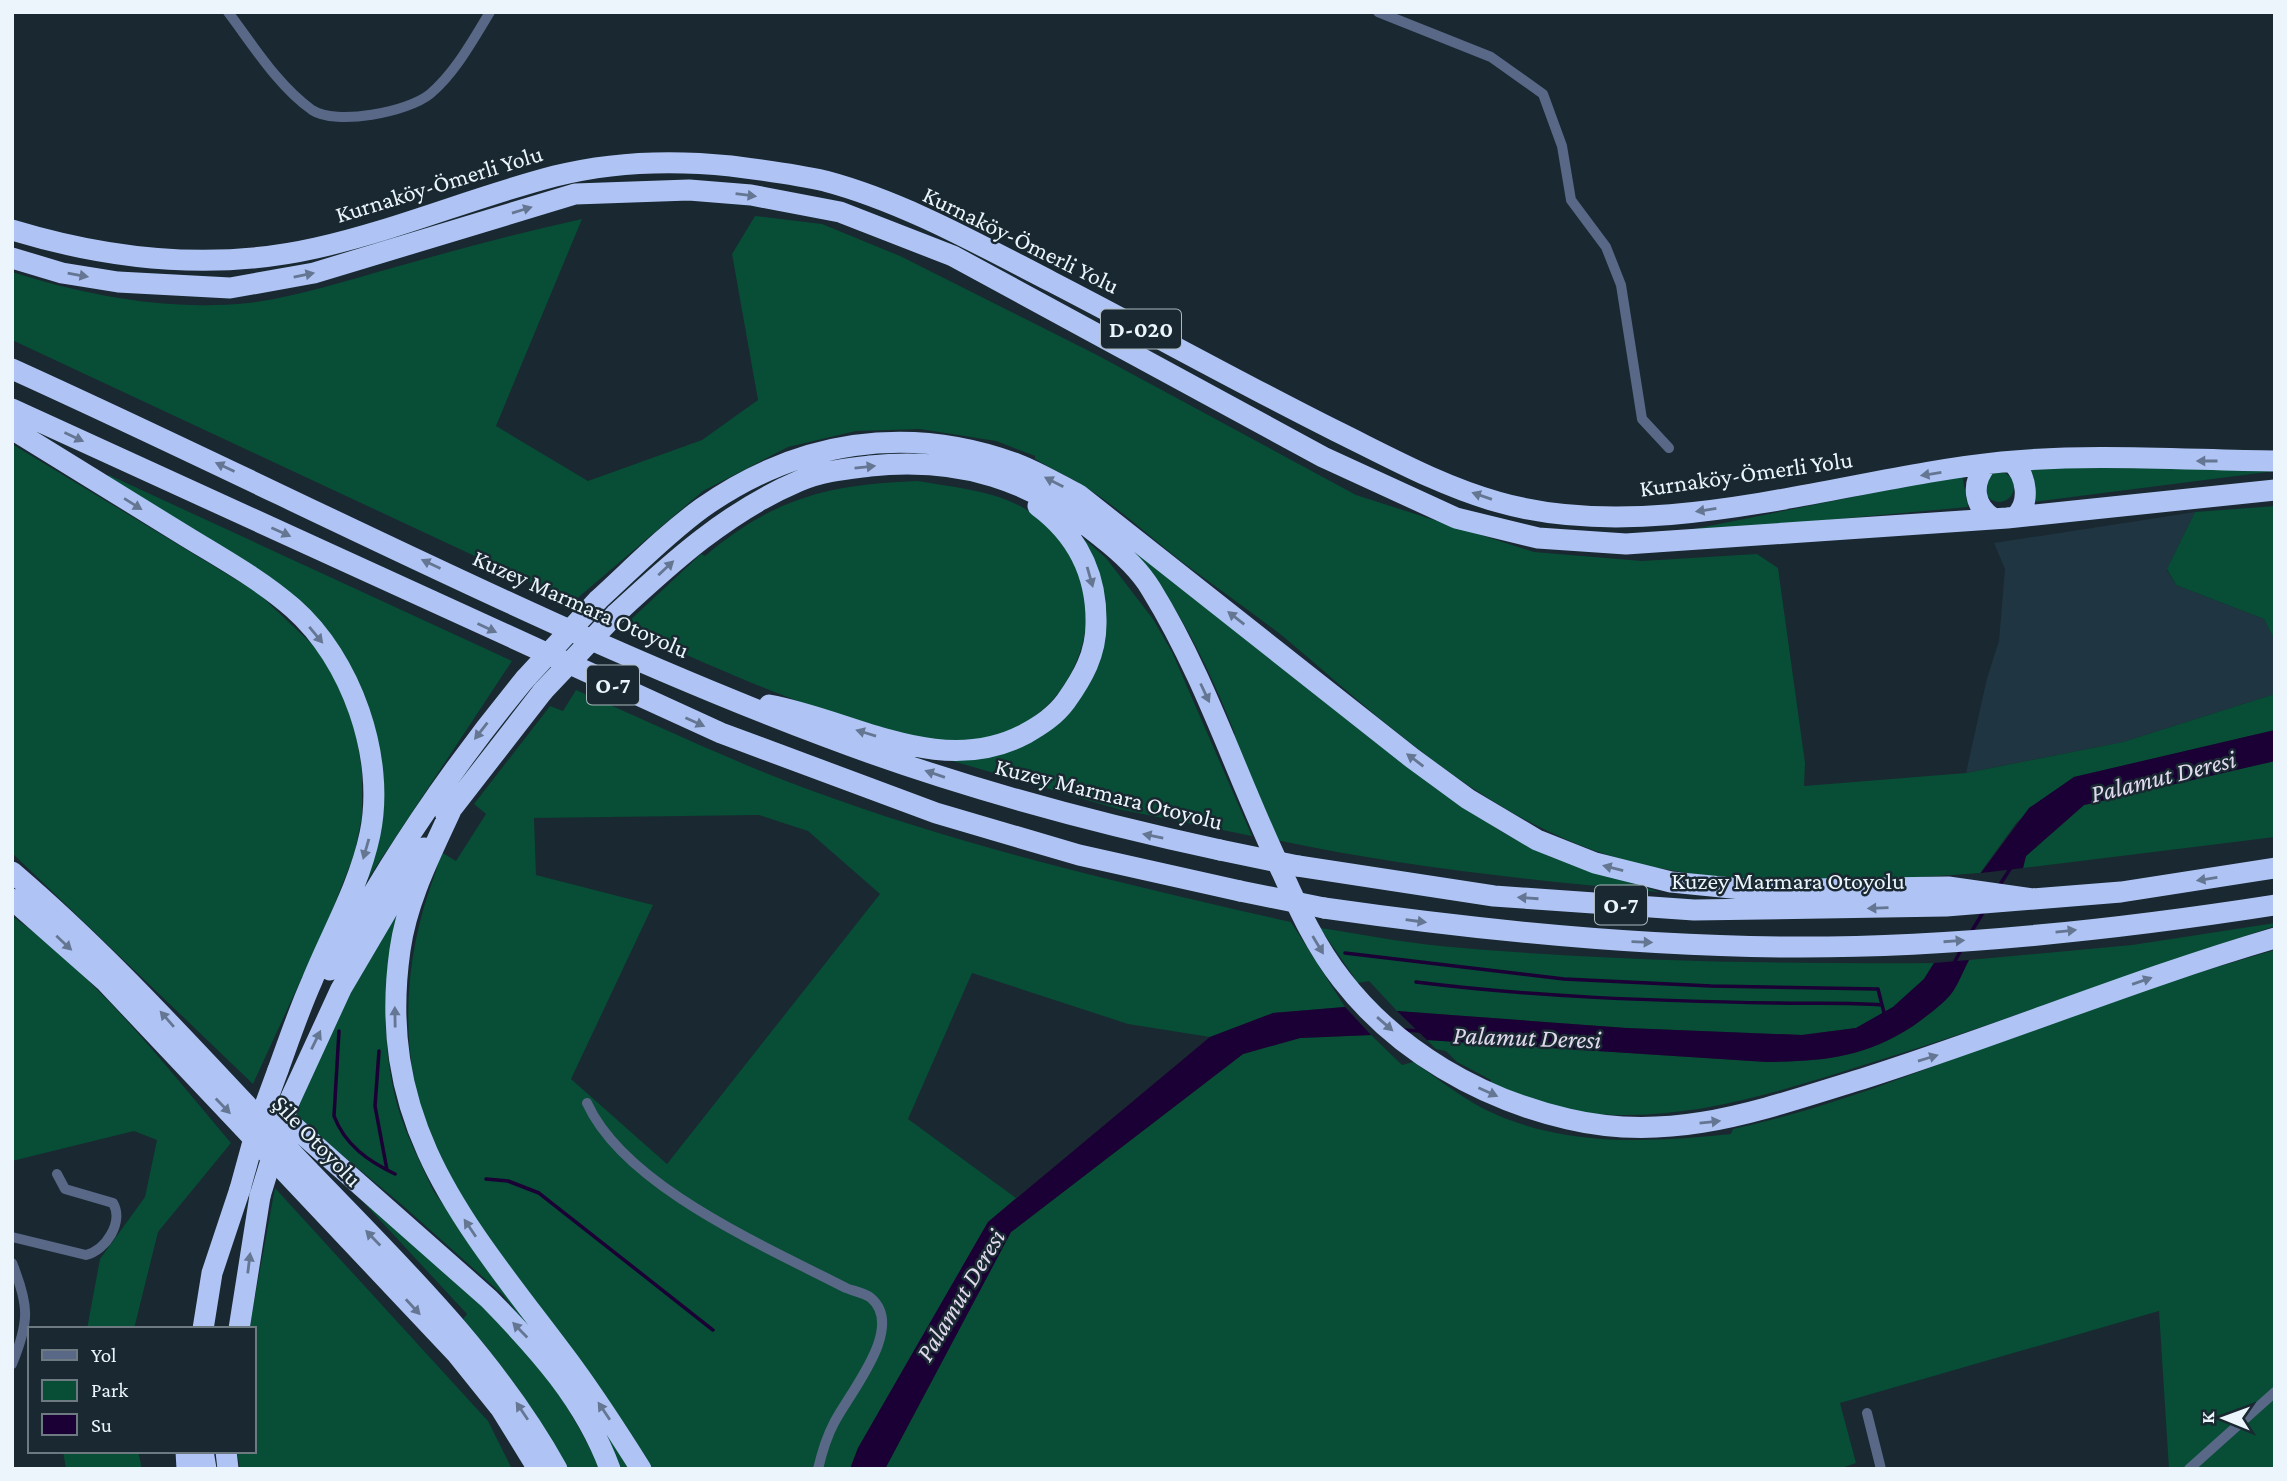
<svg xmlns="http://www.w3.org/2000/svg" width="2287" height="1481" viewBox="0 0 2287 1481" font-family="'Crimson Pro',serif">
<rect width="100%" height="100%" fill="#192831"/>
<path fill="#1f3541" d="M2195 512 2167 570 2176 585 2264 619 2275 641V694L2123 742 1966 773 1987 678 1999 641 2005 569 1994 543Z"/>
<path fill="#084d35" fill-rule="evenodd" d="M755 216 822 224 900 256 1097 355 1356 495 1534 552 1642 561 1757 554 1778 568 1805 763 1804 786 1966 773 2123 742 2275 694V730L2074 777 2017 822 1980 873C1867 881 1748 890 1636 863 1499 830 1390 727 1285 638 1251 611 1215 587 1181 561 1150 537 1120 509 1087 488 1070 477 1052 469 1035 459V456L996 441 920 429 856 431 788 447 703 491 573 602 12 340V272C87 296 169 311 248 303 297 297 345 281 392 268 455 250 518 233 582 219L496 426 588 481 702 440 758 400 732 254Z
M12 444 258 593 315 647 338 683 355 726 362 772V815L355 852 330 916 253 1084 12 853Z
M2028 467 2275 469V471L2033 502Z
M1984 487a15 15 0 1 1 30 0a15 15 0 1 1-30 0Z
M109 475 512 661 358 894 379 773 309 614 106 479Z
M1962 475 1968 507 1664 535Z
M918 481C957 488 1006 491 1038 518 1048 527 1060 538 1068 549 1109 606 1079 696 1019 726 1011 731 1000 738 991 741 915 759 733 675 659 643L660 638 626 624 701 554 705 556C773 498 830 484 918 481Z
M2275 506V641L2264 619 2176 585 2167 569 2195 512Z
M1074 530 1106 558 1153 619 1172 652 1252 836 1118 809 942 758 1005 750 1097 656Z
M1129 545 1366 735 1435 788 1504 833 1551 857 1659 892C1530 880 1403 867 1276 840L1232 734H1235C1208 665 1177 602 1129 545Z
M576 690C654 724 731 761 810 790 967 848 1129 885 1291 922L1345 1007 1273 1013 1210 1037 1128 1024 972 973 908 1119 1016 1198 988 1222 858 1448 850 1469H653C611 1401 562 1338 515 1274 486 1234 452 1191 433 1145 397 1055 402 960 436 871 438 865 437 860 441 852L456 861 486 814 474 804 550 706 563 711ZM759 815 808 831 880 894 667 1164 571 1079 653 905 536 875 534 818Z
M2275 761V837L2023 868 2026 856 2084 805Z
M401 896C385 968 378 1035 398 1108 407 1137 421 1164 434 1192L599 1418 630 1469H618L533 1333 502 1294 401 1204 296 1117 300 1104 298 1102 343 1005Z
M12 916C98 977 163 1063 231 1143L158 1232 134 1329H87L100 1259 145 1197 157 1140 134 1131 12 1161Z
M2275 923V926C2139 970 2004 1022 1867 1064 1784 1090 1703 1117 1614 1115 1571 1114 1530 1099 1491 1084V1080L1457 1062 1446 1051 1436 1049 1427 1040 1767 1062C1824 1061 1864 1058 1913 1026 1925 1017 1941 1006 1951 994 1958 985 1963 971 1969 960L2132 945Z
M1320 928C1360 934 1400 942 1440 946 1604 961 1769 964 1934 963L1924 979 1893 1007 1856 1028 1802 1035 1626 1028 1397 1011 1369 981 1358 983Z
M2275 950V1469H2169L2159 1311 1840 1403 1856 1463 1839 1469H885L1011 1232 1243 1054 1300 1038 1371 1035 1402 1065 1413 1062C1436 1077 1459 1096 1484 1109 1561 1147 1648 1143 1731 1134L1733 1129C1835 1107 1928 1068 2026 1031 2107 1000 2192 974 2275 950Z
M275 1188 488 1421 512 1469H240L237 1451H254V1329H249Z
M353 1191C409 1241 484 1296 530 1355 558 1390 581 1428 600 1469H568C537 1415 504 1366 463 1319L467 1314Z
M63 1451H138L142 1469H66Z"/>
<path fill="#1a0034" d="M2275 730V761L2084 805 2026 856 2023 868 1981 873 2029 808 2074 777Z
M1969 960C1963 971 1958 985 1951 994 1941 1006 1925 1017 1913 1026 1864 1058 1824 1061 1767 1062L1427 1040 1397 1011 1626 1028 1802 1035 1856 1028 1893 1007 1924 979 1934 963Z
M1345 1007 1371 1035 1300 1038 1243 1054 1011 1232 885 1469H850L858 1448 988 1222 1210 1037 1273 1013Z"/>
<g fill="none" stroke-linecap="round" stroke-linejoin="round">
<path stroke="#1a0034" stroke-width="3.5" d="M1999 886 2012 866
M1970 934 1984 911
M1345 953 1564 979 1711 986 1878 989 1882 1005
M1953 965 1961 950
M1416 982C1535 997 1655 1001 1775 1003 1810 1004 1846 1002 1882 1005L1885 1016
M1403 1030 1420 1031
M339 1031 334 1116C345 1145 368 1161 395 1174
M379 1051 375 1106 387 1170
M486 1179 508 1181 539 1193 713 1330"/>
<path stroke="#5a6887" stroke-width="10" d="M228 12C253 45 278 86 312 110 336 126 408 112 430 94 455 73 473 40 490 12
M1378 12 1491 57 1543 94 1562 146 1571 200 1606 247 1621 285 1642 419 1669 448
M587 1103C625 1187 767 1247 846 1288 853 1291 865 1293 871 1298 906 1328 849 1393 834 1423 826 1438 822 1452 818 1469
M12 1237 86 1255C106 1250 124 1222 113 1203L65 1189 57 1174
M12 1263C29 1305 30 1321 12 1364
M1867 1413 1881 1469
M2189 1469 2275 1392"/>
<path stroke="#afc4f4" stroke-width="21" d="M12 230C111 260 214 271 316 248 397 230 474 197 555 176 611 162 674 160 731 166 762 170 794 174 825 181 904 202 980 245 1052 282 1147 331 1240 383 1336 431 1389 457 1441 486 1498 502 1654 547 1844 478 2002 462 2092 453 2184 460 2275 461
M12 258 62 273 118 282 230 288 314 273 575 194 689 190 751 195 840 212 953 256 1323 457 1456 518 1538 538 1626 544 2007 518 2275 490
M12 369C282 491 546 631 824 736 953 785 1086 821 1220 850
M12 409 721 733 936 813 1079 855 1240 891
M12 429C71 465 129 501 187 537 223 559 261 580 293 608 351 659 386 757 370 834 359 886 332 932 312 981 299 1010 289 1040 278 1070
M2012 462C2027 476 2031 503 2015 517
M1986 465C1971 484 1973 506 1994 519
M598 600C632 569 665 535 702 508 797 441 907 423 1017 464 1038 472 1058 484 1079 495L1412 758 1468 799 1537 840 1595 863 1671 882 1752 890 1948 887 2034 899
M616 614C672 562 728 511 799 481 822 471 846 469 870 466 961 457 1031 479 1101 537 1119 551 1139 569 1151 589 1206 678 1237 778 1282 872 1299 910 1316 947 1342 980 1397 1051 1481 1099 1568 1119 1673 1144 1763 1109 1862 1079 2001 1035 2135 979 2275 938
M769 705C853 720 940 779 1025 734 1041 725 1055 716 1066 701 1083 677 1096 654 1096 624 1097 575 1077 535 1038 506
M453 806C432 852 407 899 400 950 374 1132 473 1232 573 1367 597 1400 619 1434 641 1469
M446 816 543 691
M1298 866 1494 896 1694 910 1946 906 2121 892 2275 868
M12 872C115 960 199 1056 292 1153 387 1253 490 1348 557 1469
M12 899 105 981 456 1353 501 1409 538 1469
M1324 908C1478 930 1633 946 1789 947 1951 948 2115 930 2275 905
M330 970C385 866 450 770 525 679
M289 1102 341 989 424 848
M273 1108 489 1299C538 1349 585 1401 610 1469
M203 1329 212 1273 240 1189
M239 1329 260 1196
M186 1451 187 1469
M203 1451 206 1469
M226 1451 228 1469"/>
<path stroke="#afc4f4" stroke-width="21" d="M525 679 598 600
M543 691 616 614
M1220 850 1298 866
M1240 891 1324 908
M240 1189 257 1127 278 1070
M260 1196 289 1102"/>
</g>
<defs><path id="oneway-solid" d="M-6-.8H1V-3.2L6.5 0L1 3.2V.8H-6Z" transform="scale(1.75)"/></defs>
<g fill="#647692">
<use href="#oneway-solid" transform="translate(746 195) rotate(7)"/>
<use href="#oneway-solid" transform="translate(522 210) rotate(-17)"/>
<use href="#oneway-solid" transform="translate(78 275) rotate(10)"/>
<use href="#oneway-solid" transform="translate(304 275) rotate(-11)"/>
<use href="#oneway-solid" transform="translate(74 437) rotate(25)"/>
<use href="#oneway-solid" transform="translate(2207 461) rotate(-180)"/>
<use href="#oneway-solid" transform="translate(225 467) rotate(-155)"/>
<use href="#oneway-solid" transform="translate(865 467) rotate(-6)"/>
<use href="#oneway-solid" transform="translate(1931 474) rotate(171)"/>
<use href="#oneway-solid" transform="translate(1054 482) rotate(-153)"/>
<use href="#oneway-solid" transform="translate(1482 496) rotate(-161)"/>
<use href="#oneway-solid" transform="translate(133 504) rotate(32)"/>
<use href="#oneway-solid" transform="translate(1706 510) rotate(171)"/>
<use href="#oneway-solid" transform="translate(281 532) rotate(24)"/>
<use href="#oneway-solid" transform="translate(431 564) rotate(-155)"/>
<use href="#oneway-solid" transform="translate(666 568) rotate(-43)"/>
<use href="#oneway-solid" transform="translate(1090 577) rotate(74)"/>
<use href="#oneway-solid" transform="translate(1236 618) rotate(-142)"/>
<use href="#oneway-solid" transform="translate(487 628) rotate(25)"/>
<use href="#oneway-solid" transform="translate(316 635) rotate(50)"/>
<use href="#oneway-solid" transform="translate(1205 693) rotate(65)"/>
<use href="#oneway-solid" transform="translate(695 722) rotate(24)"/>
<use href="#oneway-solid" transform="translate(481 731) rotate(128)"/>
<use href="#oneway-solid" transform="translate(866 733) rotate(-163)"/>
<use href="#oneway-solid" transform="translate(1415 760) rotate(-143)"/>
<use href="#oneway-solid" transform="translate(935 774) rotate(-161)"/>
<use href="#oneway-solid" transform="translate(1153 836) rotate(-168)"/>
<use href="#oneway-solid" transform="translate(366 849) rotate(106)"/>
<use href="#oneway-solid" transform="translate(1613 868) rotate(-166)"/>
<use href="#oneway-solid" transform="translate(2207 879) rotate(171)"/>
<use href="#oneway-solid" transform="translate(1528 898) rotate(-176)"/>
<use href="#oneway-solid" transform="translate(1878 908) rotate(178)"/>
<use href="#oneway-solid" transform="translate(1416 921) rotate(8)"/>
<use href="#oneway-solid" transform="translate(2066 931) rotate(-6)"/>
<use href="#oneway-solid" transform="translate(1954 941) rotate(-4)"/>
<use href="#oneway-solid" transform="translate(1642 942) rotate(2)"/>
<use href="#oneway-solid" transform="translate(64 943) rotate(43)"/>
<use href="#oneway-solid" transform="translate(1318 945) rotate(59)"/>
<use href="#oneway-solid" transform="translate(2142 981) rotate(-19)"/>
<use href="#oneway-solid" transform="translate(395 1017) rotate(-91)"/>
<use href="#oneway-solid" transform="translate(167 1019) rotate(-131)"/>
<use href="#oneway-solid" transform="translate(1385 1024) rotate(41)"/>
<use href="#oneway-solid" transform="translate(316 1040) rotate(-64)"/>
<use href="#oneway-solid" transform="translate(1928 1058) rotate(-17)"/>
<use href="#oneway-solid" transform="translate(1488 1092) rotate(24)"/>
<use href="#oneway-solid" transform="translate(223 1106) rotate(46)"/>
<use href="#oneway-solid" transform="translate(1710 1122) rotate(-6)"/>
<use href="#oneway-solid" transform="translate(470 1228) rotate(-124)"/>
<use href="#oneway-solid" transform="translate(373 1238) rotate(-134)"/>
<use href="#oneway-solid" transform="translate(249 1263) rotate(-83)"/>
<use href="#oneway-solid" transform="translate(413 1307) rotate(47)"/>
<use href="#oneway-solid" transform="translate(520 1330) rotate(-134)"/>
<use href="#oneway-solid" transform="translate(522 1411) rotate(-124)"/>
<use href="#oneway-solid" transform="translate(604 1411) rotate(-124)"/>
</g>
<g text-anchor="middle" stroke-width="5" stroke-linejoin="round" paint-order="stroke">
<g fill="#192831" stroke="#acb8be" stroke-width="2">
<rect x="1101" y="309.5" width="80" height="39" rx="5"/>
<rect x="587" y="665.5" width="52" height="39" rx="5"/>
<rect x="1595" y="885.5" width="52" height="39" rx="5"/>
</g>
<g font-size="23" font-weight="bold" fill="#ebf5fb">
<text x="1141" y="337">D-020</text>
<text x="613" y="693">O-7</text>
<text x="1621" y="913">O-7</text>
</g>
<g font-size="24" fill="#ebf5fb" stroke="#192831">
<text transform="translate(439 184) rotate(-17)" y="8">Kurnaköy-Ömerli Yolu</text>
<text transform="translate(1021 240) rotate(26)" y="8">Kurnaköy-Ömerli Yolu</text>
<text transform="translate(1746 474) rotate(-8)" y="8">Kurnaköy-Ömerli Yolu</text>
<text transform="translate(581 604) rotate(24)" y="8">Kuzey Marmara Otoyolu</text>
<text transform="translate(1109 794) rotate(14)" y="8">Kuzey Marmara Otoyolu</text>
<text x="1788" y="889">Kuzey Marmara Otoyolu</text>
<text transform="translate(317 1141) rotate(46)" y="8">Şile Otoyolu</text>
</g>
<g font-size="26" font-style="italic" fill="#e1daef" stroke="#192831">
<text transform="translate(2163 776) rotate(-14)" y="9">Palamut Deresi</text>
<text transform="translate(1527 1037) rotate(2)" y="9">Palamut Deresi</text>
<text transform="translate(960 1295) rotate(-59)" y="9">Palamut Deresi</text>
</g>
</g>
<rect width="2287" height="1481" fill="none" stroke="#ebf5fb" stroke-width="28"/>
<rect x="28" y="1327" width="228" height="126" fill="#192831" stroke="#6d7a82" stroke-width="2"/>
<rect x="42" y="1350" width="35" height="10" fill="#5a6887" stroke="#6d7a82" stroke-width="2"/>
<text x="91" y="1362" font-size="21" fill="#ebf5fb">Yol</text>
<rect x="42" y="1380" width="35" height="21" fill="#084d35" stroke="#6d7a82" stroke-width="2"/>
<text x="91" y="1397" font-size="21" fill="#ebf5fb">Park</text>
<rect x="42" y="1414" width="35" height="21" fill="#1a0034" stroke="#6d7a82" stroke-width="2"/>
<text x="91" y="1432" font-size="21" fill="#ebf5fb">Su</text>
<g transform="translate(2224 1418) rotate(271)" stroke="#192831" stroke-width="5" paint-order="stroke">
<path d="M0-5L12 26L0 18L-12 26Z" fill="#ebf5fb"/>
<text y="-10" font-size="19" font-weight="bold" text-anchor="middle" fill="#ebf5fb">K</text>
</g>
</svg>
